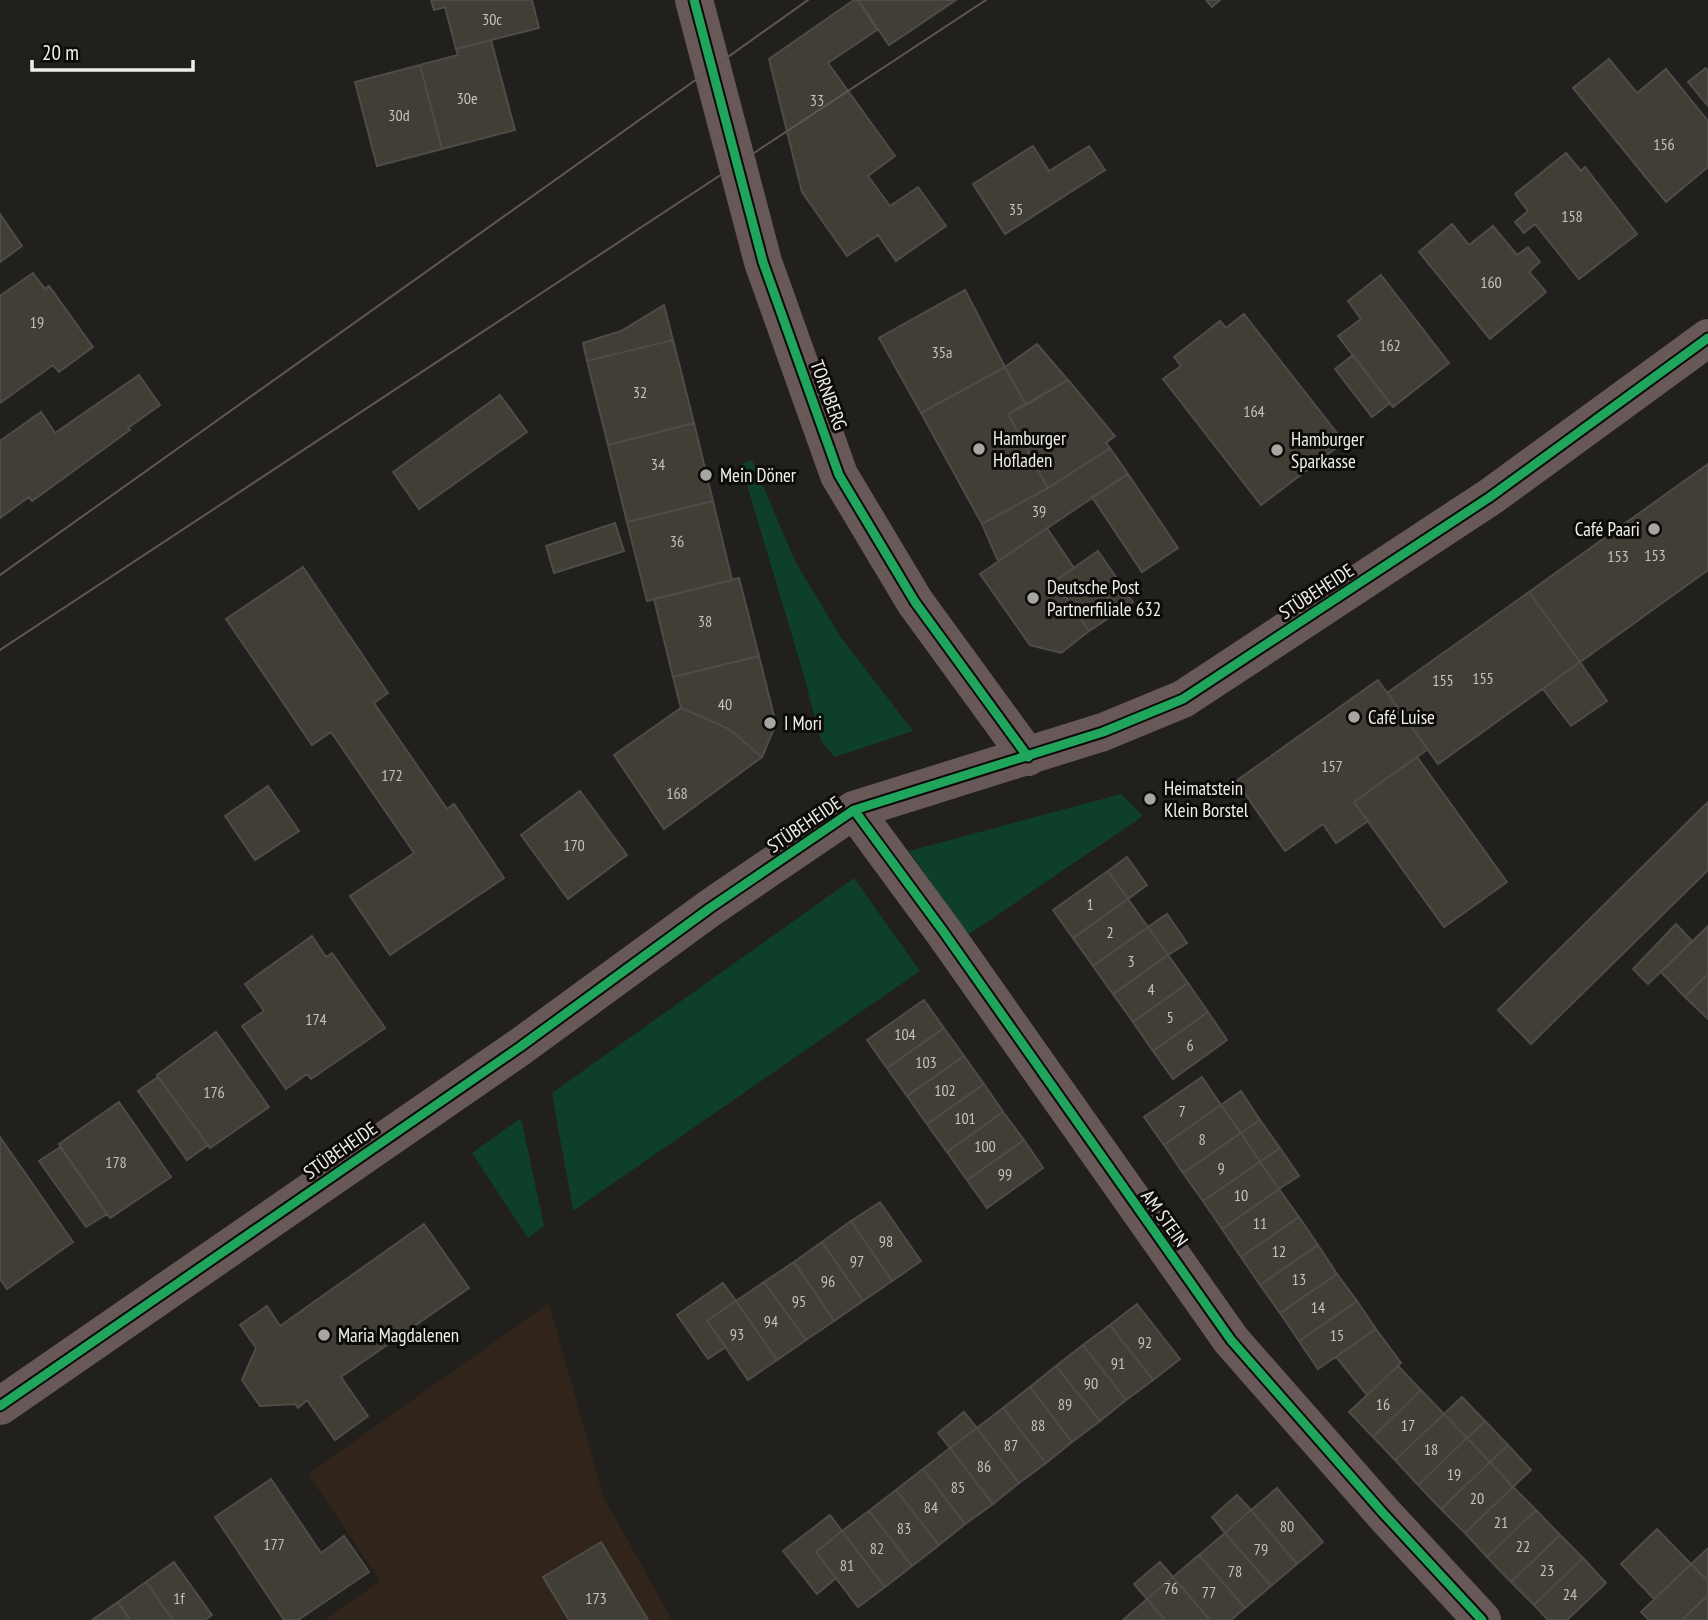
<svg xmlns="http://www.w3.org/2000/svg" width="1708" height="1620" viewBox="0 0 1708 1620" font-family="'PT Sans Narrow',sans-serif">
<rect width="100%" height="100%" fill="#21201d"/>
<path fill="#31241a" d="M549 1303 603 1496 672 1620H324L380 1581 308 1474Z"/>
<path fill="#0e3f29" d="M752 460 795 561 840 636 913 731 835 757 821 741 802 669 741 465Z
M1121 794 1143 816 968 935 909 851Z
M854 878 920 971 573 1211 552 1093Z
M521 1118 544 1226 528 1238 472 1153Z"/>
<path fill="#413e35" stroke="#4d4c49" stroke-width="2" d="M431 0H532L539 28 456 49 445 7 434 10Z
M854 0H858L877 30 828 63 895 156 868 176 890 206 918 187 946 226 896 261 878 235 847 256 802 192 769 59Z
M858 0H956L889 45Z
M1206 0H1220L1212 7Z
M491 40 515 130 442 149 420 65 458 55 456 49Z
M1609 59 1637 93 1666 69 1708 121V167L1666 202 1573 88Z
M420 65 442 149 377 166 355 82Z
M1706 68 1708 71V106L1688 82Z
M1033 146 1049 171 1089 146 1105 170 1005 234 973 184Z
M1566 153 1581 171 1585 167 1637 234 1579 279 1535 224 1524 233 1515 222 1528 211 1515 194Z
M0 214 22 246 0 262Z
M1452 224 1469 245 1493 226 1517 255 1528 247 1540 262 1529 272 1546 292 1490 339 1419 252Z
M33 273 45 289 49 286 93 347 59 372 53 365 0 403V296Z
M1381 275 1449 363 1393 407 1338 336 1361 319 1348 301Z
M965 290 1005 367 921 413 879 338Z
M664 305 673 340 587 361 583 343 621 331Z
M1244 314 1344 442 1261 505 1163 379 1181 366 1174 357 1220 321 1226 328Z
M673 340 694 423 608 445 587 361Z
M1037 344 1068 380 1026 405 1005 367Z
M1353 355 1390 403 1372 417 1335 369Z
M1005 367 1026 405 1008 414 1048 488 982 524 921 413Z
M139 375 160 405 128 428 130 430 32 501 29 497 0 518V441L41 412 55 433Z
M1068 380 1115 436 1106 443 1110 448 1048 488 1008 414Z
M500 395 527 432 419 509 393 472Z
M694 423 713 501 627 522 608 445Z
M1110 448 1128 474 998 561 982 524 1048 488Z
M1708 464V570L1580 662 1529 592Z
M1128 474 1178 548 1142 572 1092 497Z
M713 501 732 580 647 601 627 522Z
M615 523 624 551 554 573 546 546Z
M1047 528 1074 568 1055 581 1089 631 1061 653 1030 645 980 574Z
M1098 551 1133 602 1089 631 1055 581Z
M303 567 388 693 374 703 447 809 454 804 504 878 390 955 350 896 414 853 331 732 312 745 226 619Z
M739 578 759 656 673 677 654 599Z
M1529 592 1580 662 1438 764 1387 693Z
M759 656 776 724 762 757 729 729 681 708 673 677Z
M1580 662 1607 701 1571 726 1543 689Z
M1378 680 1428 749 1354 802 1368 821 1336 843 1323 824 1285 851 1236 781Z
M681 708 729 729 762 757 664 829 614 755Z
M1417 757 1507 882 1444 927 1354 802Z
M268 786 299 831 255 860 225 816Z
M580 791 627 855 568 899 521 835Z
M1708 802V870L1531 1044 1498 1010Z
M1127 857 1147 885 1128 899 1108 871Z
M1108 871 1128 899 1073 938 1053 910Z
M1128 899 1148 927 1093 966 1073 938Z
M1167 914 1187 943 1168 955 1148 927Z
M1676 924 1692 941 1648 984 1633 969Z
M1708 926V974L1685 997 1661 972Z
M1148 927 1168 955 1113 994 1093 966Z
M312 936 326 957 332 953 385 1028 311 1079 307 1074 286 1089 242 1026 264 1011 245 984Z
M1168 955 1188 983 1133 1022 1113 994Z
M1708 974V1019L1685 997Z
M1188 983 1208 1012 1153 1051 1133 1022Z
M924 1000 944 1028 887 1068 867 1040Z
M1208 1012 1227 1040 1173 1079 1153 1051Z
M944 1028 964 1056 907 1096 887 1068Z
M216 1032 269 1107 210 1148 157 1075Z
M964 1056 984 1084 927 1124 907 1096Z
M158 1077 208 1145 187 1160 138 1091Z
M1202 1077 1221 1105 1164 1145 1144 1117Z
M984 1084 1003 1112 947 1152 927 1124Z
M1241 1091 1260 1120 1241 1133 1221 1105Z
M119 1102 171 1177 110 1218 59 1144Z
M1221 1105 1241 1133 1183 1173 1164 1145Z
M1003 1112 1024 1140 967 1180 947 1152Z
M1260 1120 1280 1148 1260 1162 1241 1133Z
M1241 1133 1260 1162 1203 1201 1183 1173Z
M0 1137 73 1242 7 1289 0 1279Z
M1024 1140 1043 1168 987 1208 967 1180Z
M60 1147 107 1214 86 1227 39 1161Z
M1280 1148 1299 1176 1279 1189 1260 1162Z
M1260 1162 1279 1189 1222 1229 1203 1201Z
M1279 1189 1299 1217 1241 1257 1222 1229Z
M880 1202 921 1261 892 1281 851 1221Z
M1299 1217 1318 1245 1260 1285 1241 1257Z
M851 1221 892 1281 863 1301 822 1242Z
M424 1224 469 1288 341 1377 368 1416 335 1440 307 1400 298 1408 295 1404 260 1406 242 1380 256 1348 240 1325 267 1306 280 1326Z
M822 1242 863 1301 834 1321 794 1262Z
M1318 1245 1337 1274 1280 1313 1260 1285Z
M794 1262 834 1321 806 1340 764 1282Z
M1337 1274 1357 1301 1299 1341 1280 1313Z
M764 1282 806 1340 777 1360 736 1301Z
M723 1283 736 1301 707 1321 726 1347 708 1359 677 1315Z
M736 1301 777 1360 748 1380 707 1321Z
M1357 1301 1376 1329 1318 1369 1299 1341Z
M1137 1304 1180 1359 1153 1380 1110 1325Z
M1110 1325 1153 1380 1126 1400 1083 1345Z
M1376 1329 1401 1363 1367 1395 1336 1357Z
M1083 1345 1126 1400 1100 1421 1056 1366Z
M1056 1366 1100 1421 1072 1442 1030 1387Z
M1398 1366 1421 1390 1373 1437 1349 1412Z
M1030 1387 1072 1442 1046 1463 1003 1408Z
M1421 1390 1444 1414 1395 1460 1373 1437Z
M1462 1397 1485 1421 1467 1438 1444 1414Z
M1003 1408 1046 1463 1019 1483 977 1428Z
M964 1412 977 1428 950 1448 938 1433Z
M1444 1414 1467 1438 1418 1485 1395 1460Z
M1485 1421 1508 1445 1490 1462 1467 1438Z
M977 1428 1019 1483 993 1504 950 1448Z
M1467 1438 1490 1462 1441 1509 1418 1485Z
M1508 1445 1531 1470 1513 1487 1490 1462Z
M950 1448 993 1504 965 1524 923 1469Z
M1490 1462 1513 1487 1465 1533 1441 1509Z
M923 1469 965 1524 939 1545 896 1490Z
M271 1479 321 1553 344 1536 369 1572 298 1620H284L215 1517Z
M1513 1487 1536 1510 1487 1557 1465 1533Z
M1277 1488 1323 1542 1297 1564 1251 1510Z
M896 1490 939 1545 912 1566 869 1511Z
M1237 1495 1251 1510 1225 1533 1212 1517Z
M1251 1510 1297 1564 1271 1586 1225 1533Z
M1536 1510 1560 1535 1511 1582 1487 1557Z
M869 1511 912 1566 885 1587 842 1531Z
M830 1515 842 1531 816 1552 836 1578 817 1594 783 1551Z
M1657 1529 1691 1564 1654 1599 1621 1564Z
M842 1531 885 1587 858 1607 816 1552Z
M1225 1533 1271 1586 1245 1608 1199 1555Z
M1560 1535 1583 1558 1534 1605 1511 1582Z
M601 1542 648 1620H569L543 1577Z
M1708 1548V1581L1691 1564Z
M1199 1555 1245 1608 1231 1620H1210L1173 1577Z
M1583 1558 1606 1583 1567 1620H1548L1534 1605Z
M174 1562 212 1615 205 1620H173L146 1582Z
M1160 1562 1173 1577 1147 1599 1134 1584Z
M1691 1564 1708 1581V1595L1682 1620H1649L1641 1612Z
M1173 1577 1210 1620H1165L1147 1599Z
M146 1582 173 1620H130L118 1602Z
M1708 1595V1620H1682Z
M1147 1599 1165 1620H1123Z
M118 1602 130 1620H92Z"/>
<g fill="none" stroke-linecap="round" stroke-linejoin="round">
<path stroke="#685858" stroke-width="38" d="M694 0 763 262 839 475 915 602 1028 757
M854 810 943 931 1231 1340 1383 1513 1482 1620
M0 1406 520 1047 710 908 854 810 1103 732 1183 699 1490 497 1708 338"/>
<path stroke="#5e5756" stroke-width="2" d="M0 575 808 0
M0 650 986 0"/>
<g stroke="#0c0b08" stroke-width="13">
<path id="cycleway" d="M694 0 763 262 839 475 915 602 1028 757
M854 810 943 931 1231 1340 1383 1513 1482 1620
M0 1406 520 1047 710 908 854 810 1103 732 1183 699 1490 497 1708 338"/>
</g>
<use href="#cycleway" stroke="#20a55d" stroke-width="9"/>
</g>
<g fill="#a8a6a2" stroke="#0c0b08" stroke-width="2.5">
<circle cx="979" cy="449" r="7"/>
<circle cx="1277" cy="450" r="7"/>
<circle cx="706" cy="475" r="7"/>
<circle cx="1654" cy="529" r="7"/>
<circle cx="1033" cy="598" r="7"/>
<circle cx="1354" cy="717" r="7"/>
<circle cx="770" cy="723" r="7"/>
<circle cx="1150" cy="799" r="7"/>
<circle cx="324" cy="1335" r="7"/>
</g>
<g text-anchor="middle" stroke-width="6" stroke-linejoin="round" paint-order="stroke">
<g font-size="16" fill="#c4c2bd">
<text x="492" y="25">30c</text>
<text x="467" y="104">30e</text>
<text x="817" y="106">33</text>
<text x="399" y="121">30d</text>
<text x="1664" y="150">156</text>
<text x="1016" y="215">35</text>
<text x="1572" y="222">158</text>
<text x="1491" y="288">160</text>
<text x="37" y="328">19</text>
<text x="1390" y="351">162</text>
<text x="942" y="358">35a</text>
<text x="640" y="398">32</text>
<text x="1254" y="417">164</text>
<text x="658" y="470">34</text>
<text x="1039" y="517">39</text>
<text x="677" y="547">36</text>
<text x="1655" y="561">153</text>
<text x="1618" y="562">153</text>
<text x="705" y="627">38</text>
<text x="1483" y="684">155</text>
<text x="1443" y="686">155</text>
<text x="725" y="710">40</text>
<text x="1332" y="772">157</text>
<text x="392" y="781">172</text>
<text x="677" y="799">168</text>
<text x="574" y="851">170</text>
<text x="1090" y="910">1</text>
<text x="1110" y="938">2</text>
<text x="1131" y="967">3</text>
<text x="1151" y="995">4</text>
<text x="1170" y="1023">5</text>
<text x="316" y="1025">174</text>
<text x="905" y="1040">104</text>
<text x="1190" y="1051">6</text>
<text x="926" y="1068">103</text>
<text x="945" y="1096">102</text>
<text x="214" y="1098">176</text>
<text x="1182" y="1117">7</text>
<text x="965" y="1124">101</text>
<text x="1202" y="1145">8</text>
<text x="985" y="1152">100</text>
<text x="116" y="1168">178</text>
<text x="1221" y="1174">9</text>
<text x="1005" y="1180">99</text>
<text x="1241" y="1201">10</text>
<text x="1260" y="1229">11</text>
<text x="886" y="1247">98</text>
<text x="1279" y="1257">12</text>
<text x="857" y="1267">97</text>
<text x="1299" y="1285">13</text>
<text x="828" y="1287">96</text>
<text x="799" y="1307">95</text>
<text x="1318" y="1313">14</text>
<text x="771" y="1327">94</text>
<text x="737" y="1340">93</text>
<text x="1337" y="1341">15</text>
<text x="1145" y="1348">92</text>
<text x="1118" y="1369">91</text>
<text x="1091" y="1389">90</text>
<text x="1065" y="1410">89</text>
<text x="1383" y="1410">16</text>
<text x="1038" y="1431">88</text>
<text x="1408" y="1431">17</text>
<text x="1011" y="1451">87</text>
<text x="1431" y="1455">18</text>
<text x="984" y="1472">86</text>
<text x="1454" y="1480">19</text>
<text x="958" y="1493">85</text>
<text x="1477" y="1504">20</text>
<text x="931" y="1513">84</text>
<text x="1501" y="1528">21</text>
<text x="1287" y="1532">80</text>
<text x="904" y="1534">83</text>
<text x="274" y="1550">177</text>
<text x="1523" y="1552">22</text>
<text x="877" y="1554">82</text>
<text x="1261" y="1555">79</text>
<text x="847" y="1571">81</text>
<text x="1547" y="1576">23</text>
<text x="1235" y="1577">78</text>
<text x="1171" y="1594">76</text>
<text x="1209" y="1598">77</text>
<text x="1570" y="1600">24</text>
<text x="179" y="1604">1f</text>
<text x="596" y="1604">173</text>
</g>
<g font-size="19" fill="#f0eeea" stroke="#0c0b08">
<text transform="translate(829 395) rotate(70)" y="7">TORNBERG</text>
<text transform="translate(1316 591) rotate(-33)" y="7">STÜBEHEIDE</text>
<text transform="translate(804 824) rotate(-34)" y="7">STÜBEHEIDE</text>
<text transform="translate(340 1150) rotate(-35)" y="7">STÜBEHEIDE</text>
<text transform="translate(1165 1218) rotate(54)" y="7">AM STEIN</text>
</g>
<g font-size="19" fill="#f0eeea" stroke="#0c0b08" text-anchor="start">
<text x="993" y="445">Hamburger<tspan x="993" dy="22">Hofladen</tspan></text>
<text x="1291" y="446">Hamburger<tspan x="1291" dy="22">Sparkasse</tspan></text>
<text x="720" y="482">Mein Döner</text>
<text x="1640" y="536" text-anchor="end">Café Paari</text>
<text x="1047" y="594">Deutsche Post<tspan x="1047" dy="22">Partnerfiliale 632</tspan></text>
<text x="1368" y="724">Café Luise</text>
<text x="784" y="730">I Mori</text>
<text x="1164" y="795">Heimatstein<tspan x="1164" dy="22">Klein Borstel</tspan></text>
<text x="338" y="1342">Maria Magdalenen</text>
</g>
</g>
<path d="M32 60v10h161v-10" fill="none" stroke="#f0eeea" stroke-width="3.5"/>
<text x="42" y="60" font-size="21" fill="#f0eeea" stroke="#0c0b08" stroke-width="5" paint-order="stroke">20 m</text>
</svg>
